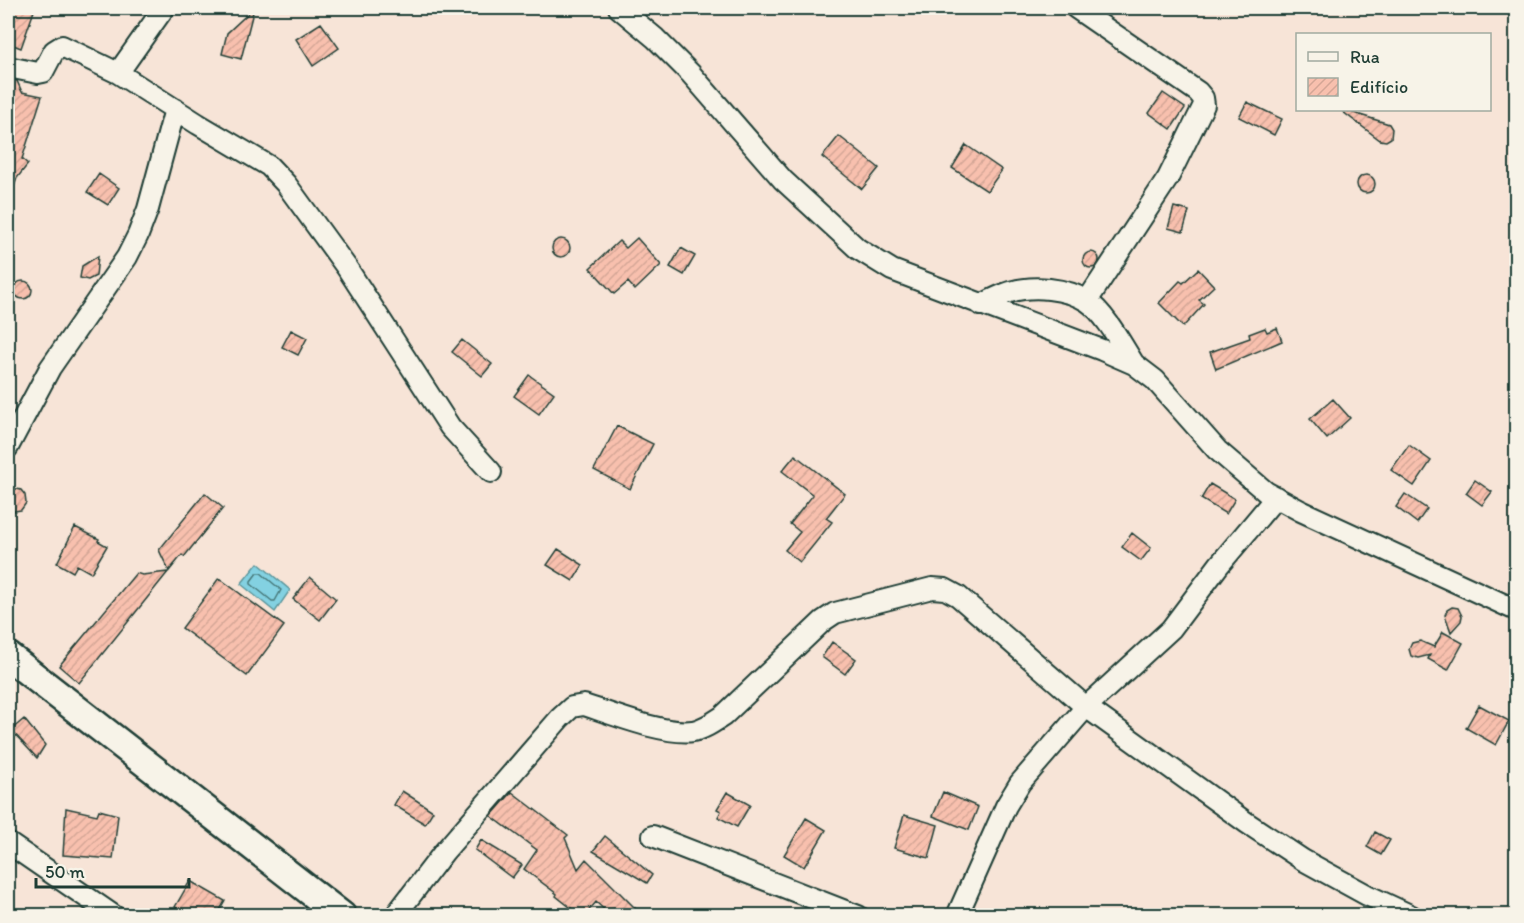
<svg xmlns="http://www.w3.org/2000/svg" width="1524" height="923" viewBox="0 0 1524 923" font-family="Itim,sans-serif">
<defs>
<pattern id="building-hatch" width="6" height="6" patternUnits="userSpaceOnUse" patternTransform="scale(1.5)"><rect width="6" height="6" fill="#f8c0ae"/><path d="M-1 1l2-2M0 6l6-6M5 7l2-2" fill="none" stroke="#d4a696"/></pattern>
</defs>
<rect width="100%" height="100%" fill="#f7e4d7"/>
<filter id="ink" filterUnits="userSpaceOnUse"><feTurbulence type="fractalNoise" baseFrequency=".0167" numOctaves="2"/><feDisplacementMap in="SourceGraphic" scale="12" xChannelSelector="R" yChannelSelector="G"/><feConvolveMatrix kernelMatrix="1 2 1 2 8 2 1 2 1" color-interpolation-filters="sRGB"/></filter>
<g filter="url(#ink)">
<path fill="#83d1e1" stroke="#5b969c" stroke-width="1.5" d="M258 563 290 590 275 612 241 584Z"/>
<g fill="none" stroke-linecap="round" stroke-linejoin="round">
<path stroke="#477879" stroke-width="1.5" d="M257 573H261L281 590 275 601H272L251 584V581Z"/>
</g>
<path fill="url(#building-hatch)" stroke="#1f3d34" stroke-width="1.5" d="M8 8H35L21 48 8 43Z
M254 8 241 59 222 54 227 33Z
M321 23 339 48 313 66 296 39Z
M8 79 17 81 22 92 42 96 22 159 28 164 17 178 11 195 8 194Z
M1163 93 1185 108 1171 129 1149 113Z
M1247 102 1282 119 1274 135 1239 117Z
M1344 110 1389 124 1392 129 1391 138 1386 141 1380 140 1343 112Z
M839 136 879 168 862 189 822 157Z
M966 145 1002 170 987 191 952 168Z
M99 174 119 188 108 205 87 192Z
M1357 184a9 9 0 1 1 18 0a9 9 0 1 1-18 0Z
M1174 207 1189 211 1183 232 1168 228Z
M637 238 661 265 635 290 628 282 614 294 590 268 619 241 626 248Z
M552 248a9 9 0 1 1 18 0a9 9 0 1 1-18 0Z
M681 248 695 256 684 275 670 267Z
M1083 260a8 8 0 1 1 16 0a8 8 0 1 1-16 0Z
M98 256 96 276 88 280 80 278 82 266Z
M1198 269 1214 286 1199 300 1204 304 1183 327 1159 303 1180 281 1183 283Z
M14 290a9 9 0 1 1 18 0a9 9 0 1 1-18 0Z
M1265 328 1267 332 1277 328 1282 341 1216 369 1210 352 1250 338 1249 334Z
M291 330 307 338 298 355 282 347Z
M462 340 492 364 482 376 452 352Z
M529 375 554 393 539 414 514 396Z
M1333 399 1350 418 1327 439 1310 419Z
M617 426 653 444 630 489 594 470Z
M1409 445 1431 461 1414 486 1391 470Z
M795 455 845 494 826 518 832 522 800 562 785 550 800 532 790 524 813 495 782 471Z
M1475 480 1492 492 1482 505 1466 493Z
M1210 484 1235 499 1226 514 1201 499Z
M8 487 21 490 25 495 26 503 21 510 8 512Z
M205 493 223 508 184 557 182 555 169 571 159 550Z
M1405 494 1427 509 1417 523 1396 507Z
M75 527 99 539 98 541 107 546 91 573 77 565 73 572 57 563Z
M1132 533 1151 548 1141 561 1122 547Z
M558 549 583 565 573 581 547 565Z
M168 572 79 683 59 666 136 573 142 575Z
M310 577 336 599 320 620 293 599Z
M219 578 284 626 247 676 182 628Z
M1452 607 1458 608 1462 616 1461 621 1451 632 1445 615 1447 610Z
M1443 632 1463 643 1448 670 1428 659 1430 655 1418 658 1411 656 1409 649 1412 643 1420 641 1434 647Z
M832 642 856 659 845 674 822 657Z
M1479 705 1509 721 1496 745 1466 728Z
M24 719 45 745 37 758 11 730Z
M402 791 433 811 425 824 394 805Z
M512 792 568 835 565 838 578 869 586 859 642 915H610L596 902 585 915H580L556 896 557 894 524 869 537 850 491 816Z
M727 792 750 805 737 827 718 817 721 811 717 809Z
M943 792 978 807 969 830 933 816Z
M66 808 97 815 99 810 118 815 113 859 63 855Z
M904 815 938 825 929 858 894 848Z
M806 818 826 830 804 867 784 855Z
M1375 832 1390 840 1381 855 1367 847Z
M605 836 652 875 647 883 593 851Z
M481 840 522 865 512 878 475 850Z
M190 881 225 901 217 915H189L175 907Z"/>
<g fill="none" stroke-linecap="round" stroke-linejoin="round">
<g stroke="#1f3d34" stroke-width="24">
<path id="minor" d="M619 8 655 38 691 74 783 180 858 249 892 270 1102 350 1134 364 1155 380 1217 450 1266 492 1301 511 1516 610
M1076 8 1198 92 1203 98 1204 105 1168 178 1087 301
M8 67 38 73 43 72 54 51 62 46 118 73 198 124 269 166 286 184 347 268 450 427 491 472
M118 73 164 8
M981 305C990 301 1000 295 1010 292 1033 285 1066 288 1087 301 1105 313 1122 345 1134 364
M8 447 50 368 127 257 138 235 148 209 175 109
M653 836 858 916
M8 843 114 916
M395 916 444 852 560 718 572 707 584 705C613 714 664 735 693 731 704 729 714 722 723 716L823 621 835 613 932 588 945 589 958 596 1086 707 1247 823 1303 860 1367 895 1412 916
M957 916 1006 806 1020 783 1086 707 1171 629 1219 565 1276 497"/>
</g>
<g stroke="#1f3d34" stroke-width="32">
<path id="secondary" d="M8 656 342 916"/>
</g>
<use href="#minor" stroke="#f7f3e8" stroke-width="20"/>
<use href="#secondary" stroke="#f7f3e8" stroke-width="27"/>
</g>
</g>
<rect width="1524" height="923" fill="none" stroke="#f7f3e8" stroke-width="30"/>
<rect x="15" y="15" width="1494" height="893" fill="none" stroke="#1f3d34" stroke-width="2" filter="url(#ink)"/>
<rect x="1296" y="33" width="195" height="78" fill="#f7f3e8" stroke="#a1aaa0" stroke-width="1.5"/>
<rect x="1308" y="52" width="30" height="9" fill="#f7f3e8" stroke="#a1aaa0" stroke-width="1.5"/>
<text x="1350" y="63" font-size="18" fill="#1f3d34">Rua</text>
<rect x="1308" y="78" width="30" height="18" fill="url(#building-hatch)" stroke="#a1aaa0" stroke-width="1.5"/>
<text x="1350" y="93" font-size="18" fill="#1f3d34">Edifício</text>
<path d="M36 878v9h153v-9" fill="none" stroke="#1f3d34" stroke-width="3"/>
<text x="45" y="878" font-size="18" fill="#1f3d34" stroke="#f7f3e8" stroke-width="4.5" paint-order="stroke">50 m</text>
</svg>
